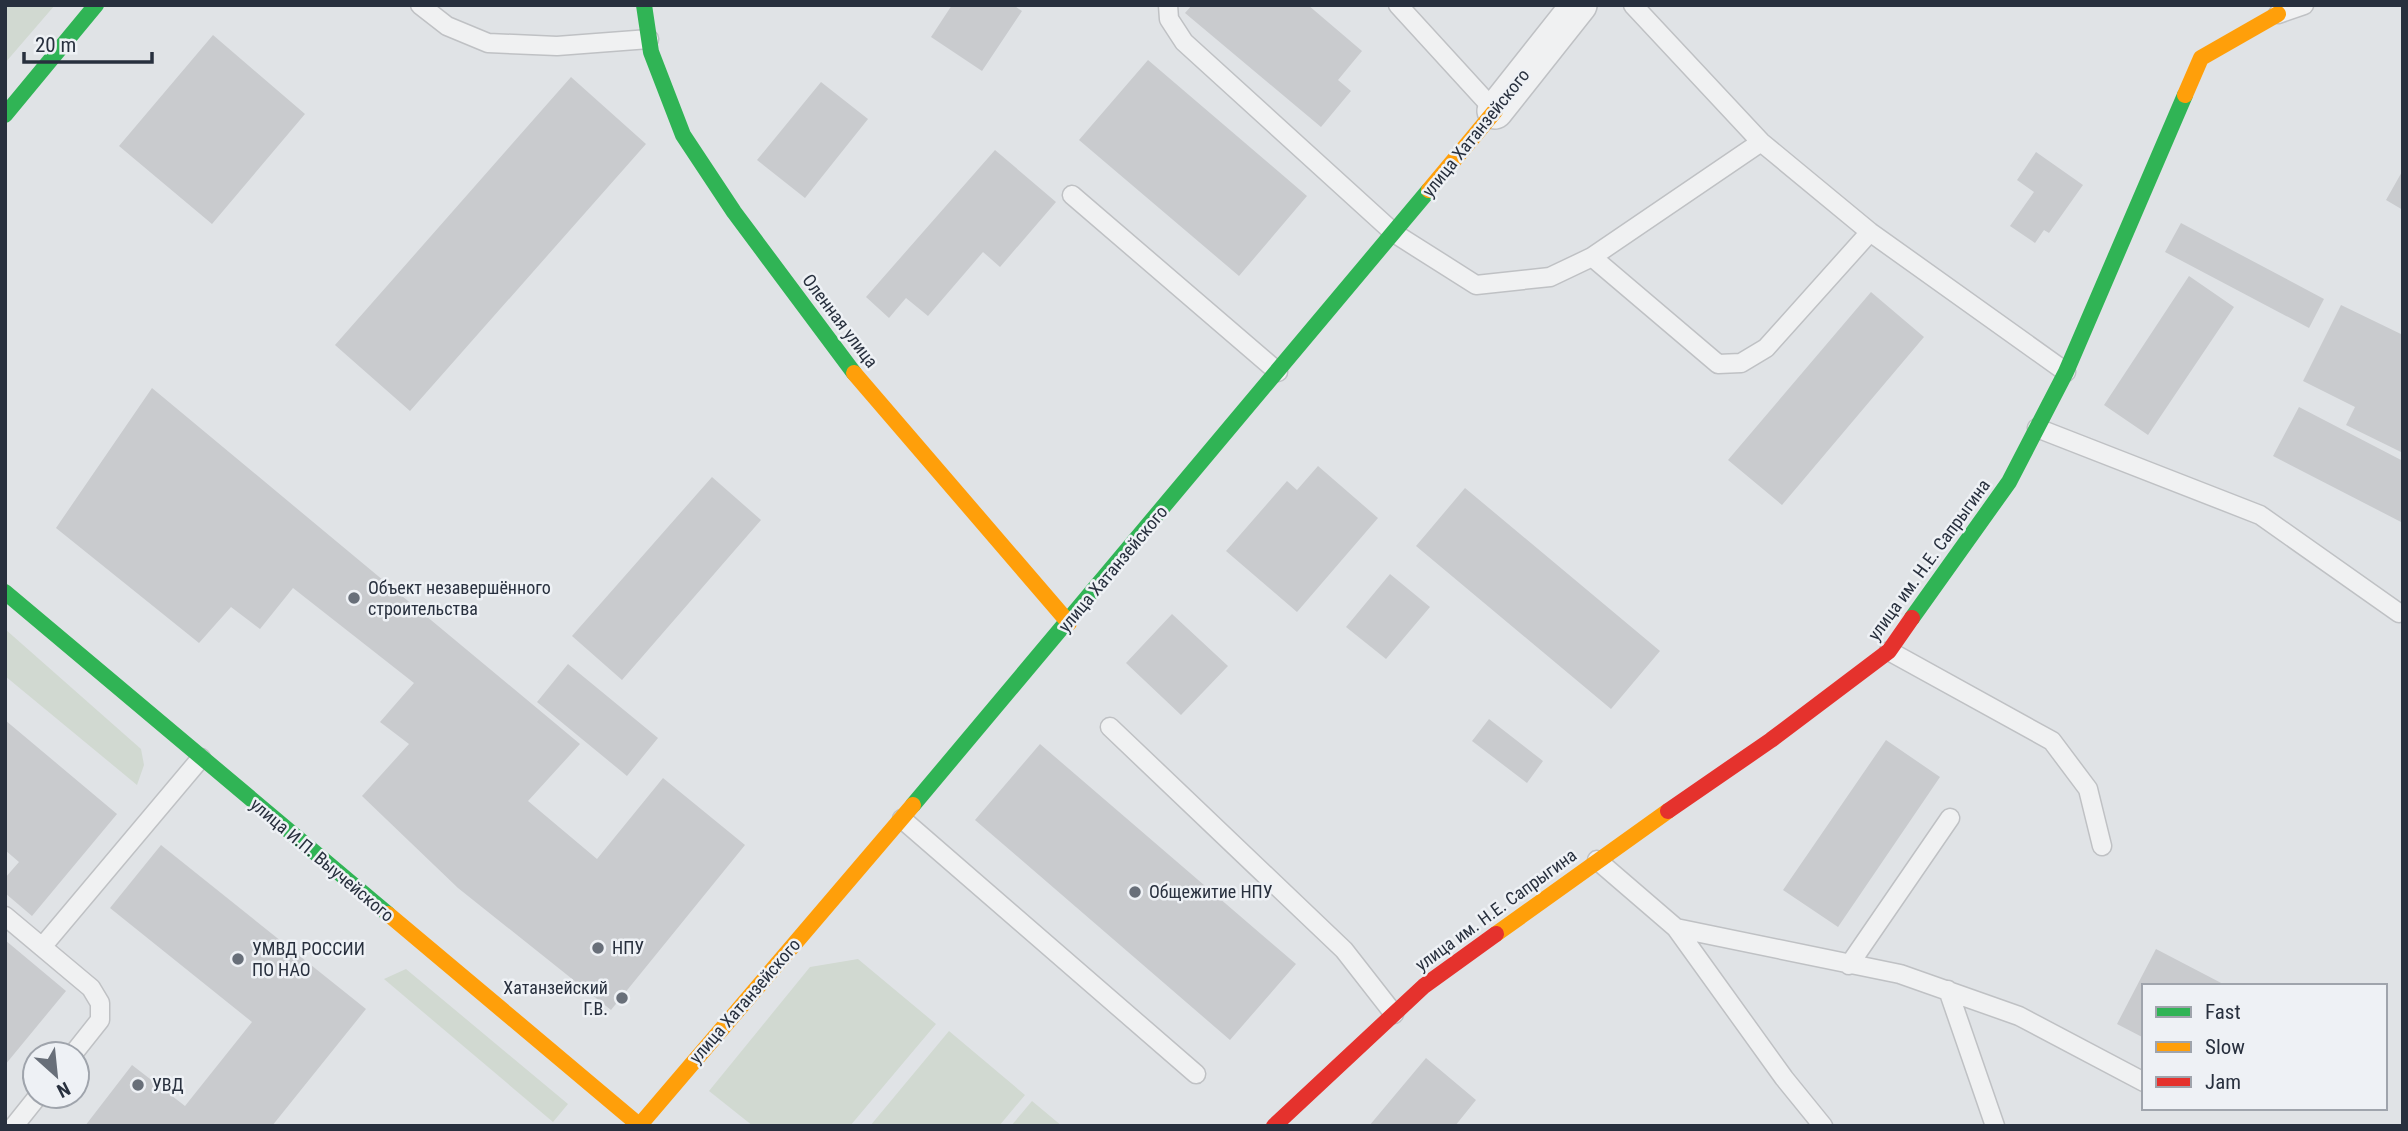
<svg xmlns="http://www.w3.org/2000/svg" width="2408" height="1131" viewBox="0 0 2408 1131" font-family="'Roboto Condensed',sans-serif">
<rect width="100%" height="100%" fill="#e0e3e6"/>
<path fill="#d1d9d1" d="M5 5H55L5 63Z
M5 629 141 749 144 765 137 785 5 676Z
M858 959 936 1024 850 1126H753L709 1091 810 967Z
M406 969 568 1104 553 1122 384 979Z
M949 1031 1025 1095 999 1126H870Z
M1032 1101 1062 1126H1011Z"/>
<path fill="#c9cbce" d="M952 5H1013L1022 11 982 71 931 37Z
M1192 5H1308L1362 51 1338 80 1351 91 1321 127 1185 13Z
M213 35 305 114 212 224 119 146Z
M1148 60 1307 196 1239 276 1079 140Z
M571 77 646 144 410 411 335 345Z
M821 82 868 119 805 198 757 160Z
M995 150 1056 202 1000 267 983 252 928 316 906 298 889 318 866 297Z
M2036 152 2083 185 2049 233 2044 230 2035 243 2010 226 2034 192 2017 180Z
M2403 170V210L2386 200Z
M2181 223 2324 299 2309 328 2165 252Z
M2189 276 2234 307 2148 435 2104 405Z
M1871 292 1924 337 1782 505 1728 460Z
M2341 305 2403 335 2401 452 2346 425 2355 407 2303 381Z
M152 388 580 744 528 801 597 859 663 778 745 845 611 1010 458 888 362 796 409 744 380 722 414 683 293 588 260 629 231 607 199 643 56 528Z
M2299 407 2403 461V523L2273 456Z
M1318 466 1378 518 1297 612 1226 551 1287 481 1297 490Z
M712 477 761 520 622 680 572 636Z
M1465 488 1660 651 1611 709 1416 546Z
M1390 574 1430 607 1386 659 1346 627Z
M1172 614 1228 666 1181 715 1126 663Z
M568 664 658 738 627 776 537 702Z
M1489 719 1543 761 1527 783 1472 741Z
M5 720 117 814 32 916 5 893V878L19 862 5 850Z
M1886 740 1940 777 1838 927 1783 890Z
M1040 744 1296 964 1230 1040 975 820Z
M161 845 366 1009 272 1126H85L132 1065 185 1106 252 1022 110 908Z
M5 940 66 991 5 1065Z
M2156 949 2227 986H2144V1038L2117 1024Z
M1426 1058 1476 1100 1455 1126H1369Z"/>
<g fill="none" stroke-linecap="round" stroke-linejoin="round">
<g stroke="#bfc1c4" stroke-width="21">
<path id="lane" d="M420 5 447 26 488 43 557 46 649 39
M1168 5 1169 19 1184 42 1394 233 1476 285 1550 277 1592 257 1761 142
M1398 5 1495 111
M1633 5 1761 142 1870 232 2066 372
M2278 14 2304 5
M1072 195 1278 372
M1592 257 1718 364 1741 363 1766 348 1870 232
M2037 428 2260 515 2399 613
M1889 651 2052 741 2088 789 2102 846
M1110 727 1344 950 1394 1014
M902 819 1196 1074
M1597 860 1676 928 1900 974 2019 1016 2144 1082
M5 916 91 988 100 1003V1020L73 1054
M1676 928 1784 1078 1823 1126
M42 947 201 758
M1849 965 1950 818
M1948 990 1995 1126
M14 1126 38 1096"/>
</g>
<g stroke="#bfc1c4" stroke-width="38">
<path id="street" d="M1495 111 1579 5"/>
</g>
<use href="#lane" stroke="#f0f1f2" stroke-width="18"/>
<use href="#street" stroke="#f0f1f2" stroke-width="35"/>
<path stroke="#30b455" stroke-width="16" d="M644 5 651 52 683 135 734 212 854 373
M5 115 96 5
M5 592 388 914
M1912 618 2009 482 2066 372 2185 95
M913 805 1429 190"/>
<path stroke="#ff9f0a" stroke-width="16" d="M2185 95 2201 58 2278 14
M1429 190 1495 111
M854 373 1069 623
M388 914 639 1125
M1496 934 1668 811
M639 1126 913 805"/>
<path stroke="#e5322d" stroke-width="16" d="M1668 811 1771 740 1889 651 1912 618
M1274 1126 1424 986 1496 934"/>
</g>
<g fill="#686f79" stroke="#eef1f5" stroke-width="2.5">
<circle cx="354" cy="598" r="7"/>
<circle cx="1135" cy="892" r="7"/>
<circle cx="598" cy="948" r="7"/>
<circle cx="238" cy="959" r="7"/>
<circle cx="622" cy="998" r="7"/>
<circle cx="138" cy="1085" r="7"/>
</g>
<g text-anchor="middle" stroke-width="5" stroke-linejoin="round" paint-order="stroke">
<g font-size="18" fill="#28303e" stroke="#eef1f5">
<text transform="translate(1476 133) rotate(-51)" y="6">улица Хатанзейского</text>
<text transform="translate(840 321) rotate(53)" y="6">Оленная улица</text>
<text transform="translate(1929 560) rotate(-54)" y="6">улица им. Н.Е. Сапрыгина</text>
<text transform="translate(1113 569) rotate(-50)" y="6">улица Хатанзейского</text>
<text transform="translate(322 860) rotate(40)" y="6">улица И.П. Выучейского</text>
<text transform="translate(1496 910) rotate(-36)" y="6">улица им. Н.Е. Сапрыгина</text>
<text transform="translate(745 1001) rotate(-49)" y="6">улица Хатанзейского</text>
</g>
<g font-size="18" fill="#28303e" stroke="#eef1f5" text-anchor="start">
<text x="368" y="594">Объект незавершённого<tspan x="368" dy="21">строительства</tspan></text>
<text x="1149" y="898">Общежитие НПУ</text>
<text x="612" y="954">НПУ</text>
<text x="252" y="955">УМВД РОССИИ<tspan x="252" dy="21">ПО НАО</tspan></text>
<text x="608" y="994" text-anchor="end">Хатанзейский<tspan x="608" dy="21">Г.В.</tspan></text>
<text x="152" y="1091">УВД</text>
</g>
</g>
<rect width="2408" height="1131" fill="none" stroke="#28303e" stroke-width="14"/>
<rect x="2142" y="984" width="245" height="126" fill="#eef1f5" stroke="#9fa4ac" stroke-width="2"/>
<rect x="2156" y="1007" width="35" height="10" fill="#30b455" stroke="#9fa4ac" stroke-width="2"/>
<text x="2205" y="1019" font-size="21" fill="#28303e">Fast</text>
<rect x="2156" y="1042" width="35" height="10" fill="#ff9f0a" stroke="#9fa4ac" stroke-width="2"/>
<text x="2205" y="1054" font-size="21" fill="#28303e">Slow</text>
<rect x="2156" y="1077" width="35" height="10" fill="#e5322d" stroke="#9fa4ac" stroke-width="2"/>
<text x="2205" y="1089" font-size="21" fill="#28303e">Jam</text>
<g transform="translate(56 1075) rotate(153)"><circle r="33" fill="#eef1f5" stroke="#9fa4ac" stroke-width="2"/>
<path d="M0-5L12 26L0 18L-12 26Z" fill="#686f79"/>
<text y="-10" font-size="19" font-weight="bold" text-anchor="middle" fill="#28303e">N</text>
</g>
<path d="M24 52v10h128v-10" fill="none" stroke="#28303e" stroke-width="3.5"/>
<text x="35" y="52" font-size="21" fill="#28303e" stroke="#eef1f5" stroke-width="5" paint-order="stroke">20 m</text>
</svg>
